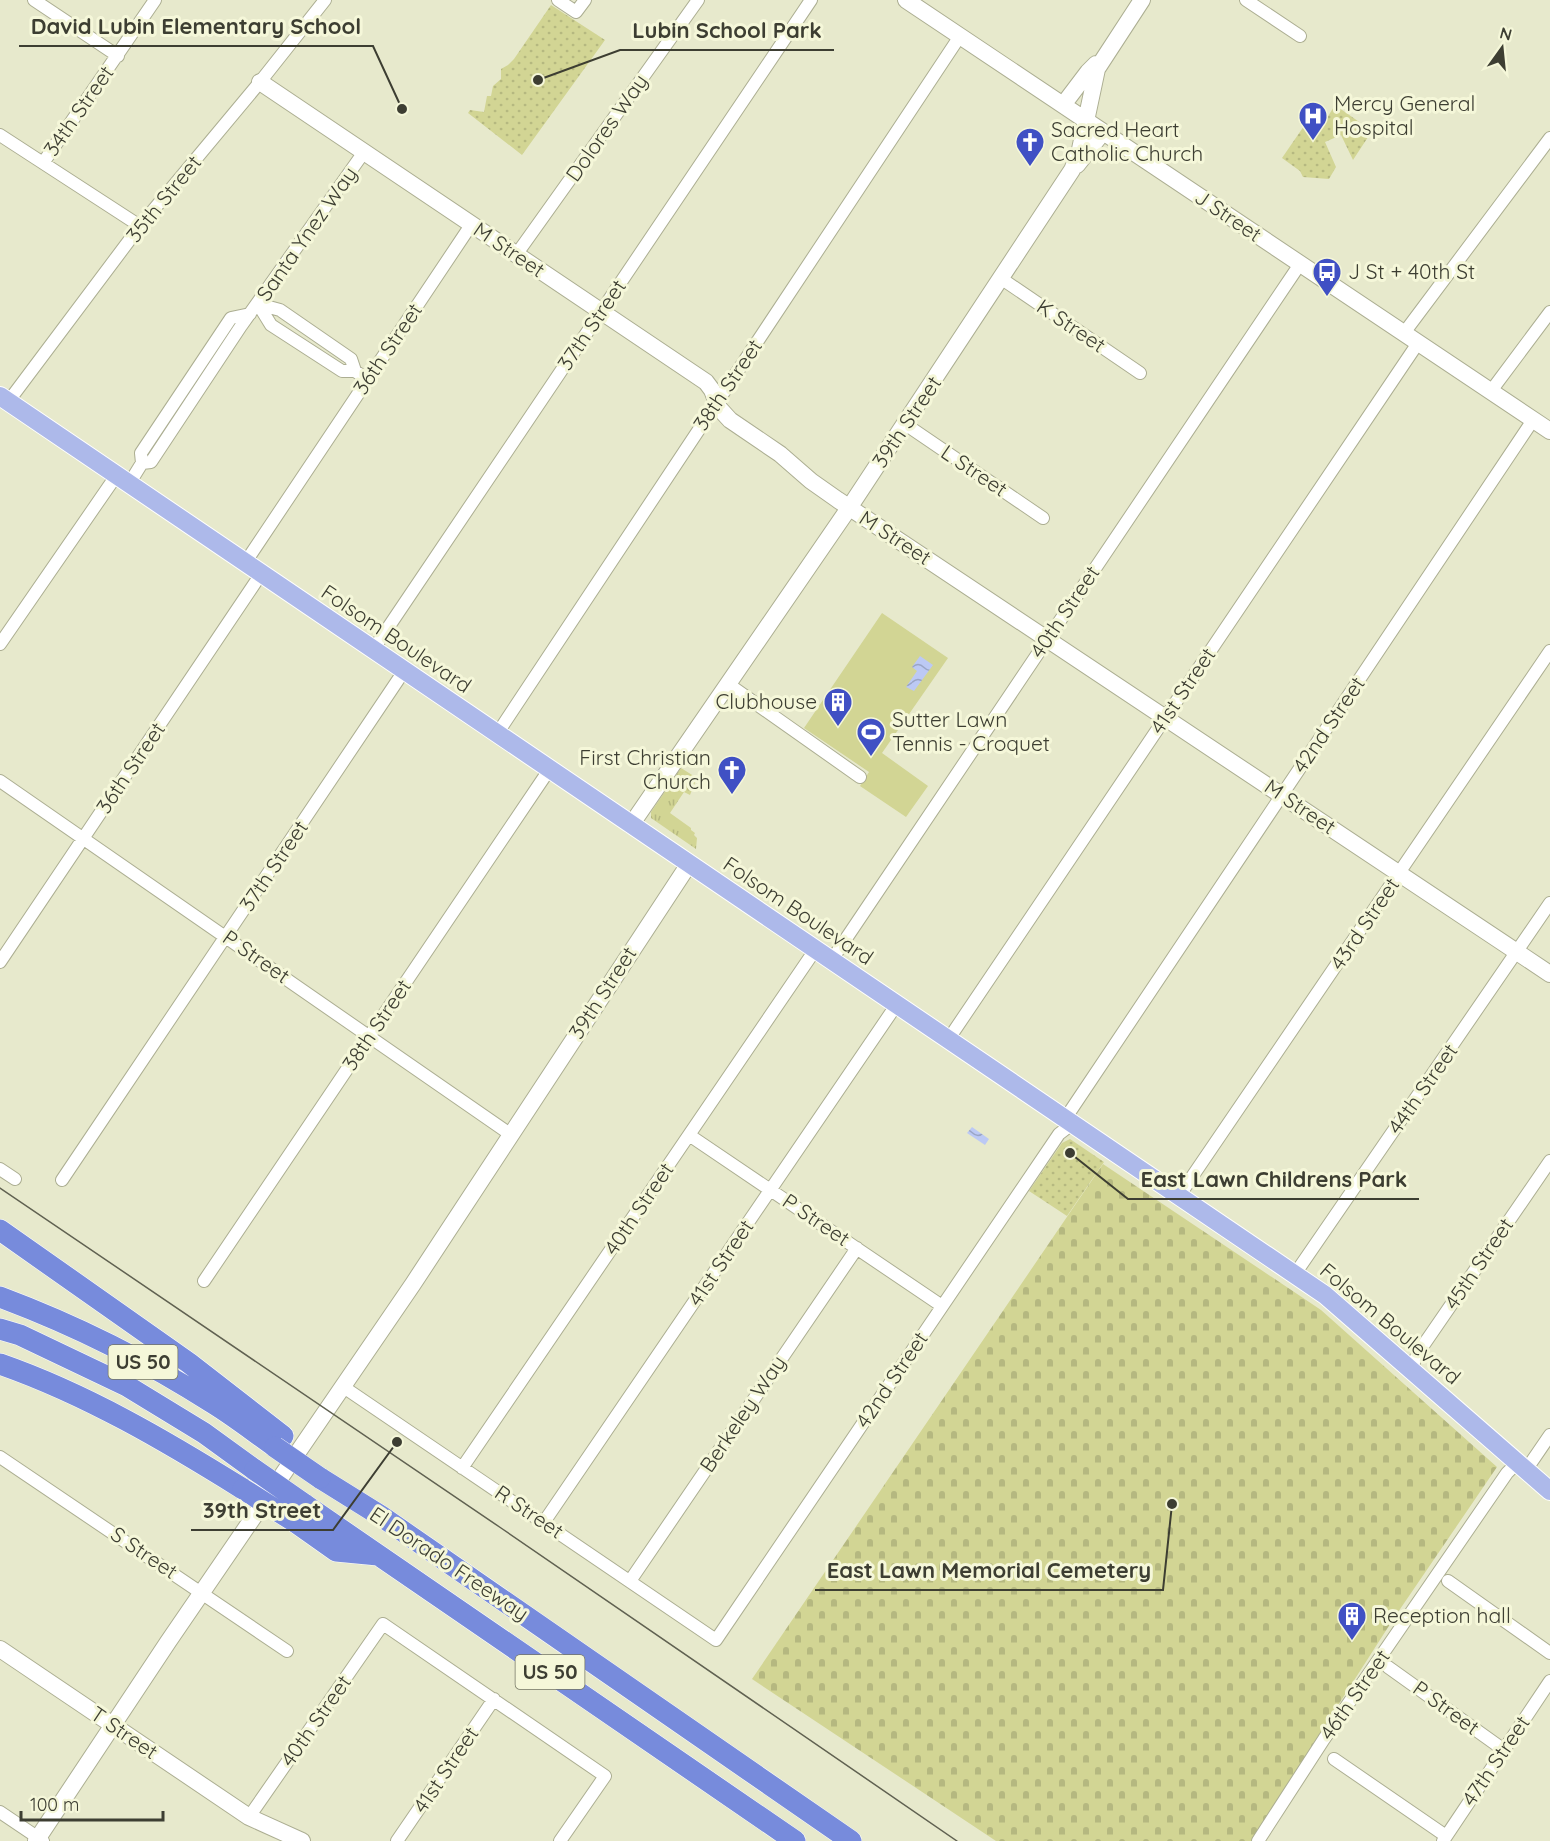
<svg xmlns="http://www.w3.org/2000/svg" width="1550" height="1841" viewBox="0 0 1550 1841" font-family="Quicksand,sans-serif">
<defs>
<pattern id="grass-tufts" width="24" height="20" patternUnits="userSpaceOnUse" patternTransform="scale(1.5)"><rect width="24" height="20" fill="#d2d594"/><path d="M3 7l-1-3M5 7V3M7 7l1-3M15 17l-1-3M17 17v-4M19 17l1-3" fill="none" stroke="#b5b880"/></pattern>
<pattern id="cemetery-stones" width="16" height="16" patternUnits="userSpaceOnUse" patternTransform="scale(1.5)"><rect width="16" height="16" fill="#d2d594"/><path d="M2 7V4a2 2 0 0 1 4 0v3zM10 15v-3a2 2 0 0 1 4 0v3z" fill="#b5b880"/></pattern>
<pattern id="park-dots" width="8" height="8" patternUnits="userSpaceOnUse" patternTransform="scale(1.5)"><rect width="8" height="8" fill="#d2d594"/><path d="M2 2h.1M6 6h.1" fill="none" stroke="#b5b880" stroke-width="1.8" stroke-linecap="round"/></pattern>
<pattern id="water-waves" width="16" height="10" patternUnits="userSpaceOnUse" patternTransform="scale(1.5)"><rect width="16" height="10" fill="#bcc9f4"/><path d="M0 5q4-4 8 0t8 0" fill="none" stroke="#9aa5c6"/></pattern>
</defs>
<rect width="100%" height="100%" fill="#e7e9cc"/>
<path fill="url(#grass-tufts)" d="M681 768 697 778 690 795 684 792 670 813 691 828V830L695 833 694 835 697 838 696 849 651 818V812Z"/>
<path fill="url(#cemetery-stones)" d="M1103 1164 1321 1310 1497 1467 1394 1618 1251 1841H996L752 1679Z"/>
<path fill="url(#park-dots)" d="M551 5 605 40 522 155 468 113 470 110 484 112 487 96H491L493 86 501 79V69L508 65 514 59Z
M1335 105 1372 131 1353 160 1341 135 1325 142 1336 167 1329 179 1303 177 1300 171 1282 158 1315 110 1327 118Z
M1070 1139 1104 1162 1067 1216 1029 1191 1062 1143Z"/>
<path fill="#d2d594" d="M882 613 948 658 882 753 928 786 906 817 860 786 869 772 804 728Z"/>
<path fill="url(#water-waves)" d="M920 656 933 665 914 691 906 687 917 671 912 667Z
M972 1127 989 1139 985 1145 967 1133Z"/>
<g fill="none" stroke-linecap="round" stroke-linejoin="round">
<g stroke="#acae92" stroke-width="14">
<path id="street" d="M34 0 118 56
M558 0 576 12 585 0
M1246 0 1300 36
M0 135 140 226
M43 163 155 0
M516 255 698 0
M1002 279 1140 373
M258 304 280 310 351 359 355 371 368 380
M258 304 271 325 342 371H355
M1404 333 1550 138
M1491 391 1550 312
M8 402 140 226 260 82 325 0
M905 424 1043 518
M142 463 151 462 241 326 364 152
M129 484 142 463 141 453 231 318 250 314
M245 563 471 225
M0 644 116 476
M373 650 811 0
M728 684 860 777
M497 734 960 36
M0 781 510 1134
M831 961 1300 264
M0 962 261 574
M948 1040 1418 343
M1065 1119 1533 420
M689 1135 942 1306
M0 1169 15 1179
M62 1180 404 671
M1179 1196 1550 651
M1295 1274 1550 903
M204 1281 549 770
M1411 1369 1418 1353 1550 1161
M342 1386 716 1640 1059 1134 1072 1124
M0 1457 287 1651
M462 1468 815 950
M1526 1470 1550 1435
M544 1522 897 1004
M630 1581 857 1248
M1448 1581 1550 1653
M1388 1667 1504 1750
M1334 1759 1446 1836
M0 1812 43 1841
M249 1817 383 1624 605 1776 560 1841
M397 1841 494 1699
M1258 1841 1324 1739 1507 1473 1518 1462
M1443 1841 1550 1681"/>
</g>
<g stroke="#acae92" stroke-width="18">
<path id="secondary" d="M906 0 1550 431
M260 82 706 382 712 390 719 408 730 420 780 454 811 481 838 500 1550 974
M1063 105 1088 72 1096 64
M1077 165 1103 132
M631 825 849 508 1072 170 1079 154 1097 69 1142 0
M0 1649 249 1817 302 1841
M36 1841 168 1642 413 1284 689 864"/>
</g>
<g stroke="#fff" stroke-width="20">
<path id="primary" d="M0 396 1325 1295 1550 1491"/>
</g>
<g stroke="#fff" stroke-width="22">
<path id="highway" d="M0 1230 189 1363 283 1436
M0 1297C75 1325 147 1361 214 1404 235 1417 254 1432 274 1446
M0 1329 20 1335 127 1386 204 1433 255 1470
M0 1364C86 1394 166 1441 243 1489
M320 1478 381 1516 851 1841
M304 1504 795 1841
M295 1522 336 1551 378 1555"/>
</g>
<use href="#street" stroke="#fff" stroke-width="12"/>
<use href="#secondary" stroke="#fff" stroke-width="16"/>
<use href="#primary" stroke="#adb9ea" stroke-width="18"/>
<use href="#highway" stroke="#778bdc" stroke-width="21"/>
<path stroke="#606151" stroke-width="1.5" d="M0 1188 501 1528 957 1841"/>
<g stroke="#fff" stroke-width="22" stroke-linecap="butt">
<path id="highway-bridge" d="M275 1447 320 1478
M255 1470 304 1504
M243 1489 295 1522"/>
</g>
<use href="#highway-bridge" stroke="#778bdc" stroke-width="21"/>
</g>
<defs>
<g id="hospital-pin" transform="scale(1.5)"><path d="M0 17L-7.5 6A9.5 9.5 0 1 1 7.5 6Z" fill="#4050c4" stroke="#f5f7d9"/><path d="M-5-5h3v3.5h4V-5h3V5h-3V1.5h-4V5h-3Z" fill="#fff"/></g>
<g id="church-pin" transform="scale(1.5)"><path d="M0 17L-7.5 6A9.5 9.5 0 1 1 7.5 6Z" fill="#4050c4" stroke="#f5f7d9"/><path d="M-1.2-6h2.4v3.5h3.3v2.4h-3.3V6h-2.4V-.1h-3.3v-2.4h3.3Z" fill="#fff"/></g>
<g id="bus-pin" transform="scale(1.5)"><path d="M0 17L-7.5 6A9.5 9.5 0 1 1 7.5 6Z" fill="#4050c4" stroke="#f5f7d9"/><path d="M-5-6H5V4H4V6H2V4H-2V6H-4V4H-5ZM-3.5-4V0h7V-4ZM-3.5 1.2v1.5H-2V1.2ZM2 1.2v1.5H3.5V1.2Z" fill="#fff"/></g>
<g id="building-pin" transform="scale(1.5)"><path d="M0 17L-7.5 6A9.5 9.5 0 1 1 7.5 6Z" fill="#4050c4" stroke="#f5f7d9"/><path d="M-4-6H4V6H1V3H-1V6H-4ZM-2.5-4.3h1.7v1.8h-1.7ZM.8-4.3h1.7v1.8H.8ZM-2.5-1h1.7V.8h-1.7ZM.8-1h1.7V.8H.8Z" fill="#fff"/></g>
<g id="stadium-pin" transform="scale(1.5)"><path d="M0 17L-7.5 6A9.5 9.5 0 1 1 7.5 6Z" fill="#4050c4" stroke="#f5f7d9"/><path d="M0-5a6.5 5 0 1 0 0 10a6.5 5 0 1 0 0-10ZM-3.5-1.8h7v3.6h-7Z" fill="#fff"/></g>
</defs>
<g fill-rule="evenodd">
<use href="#hospital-pin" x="1313" y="116"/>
<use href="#church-pin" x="1030" y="142"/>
<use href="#bus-pin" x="1327" y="272"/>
<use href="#building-pin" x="838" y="702"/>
<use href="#stadium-pin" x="871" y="732"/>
<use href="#church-pin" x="732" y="770"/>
<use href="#building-pin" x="1352" y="1616"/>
</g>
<g text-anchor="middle" stroke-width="6" stroke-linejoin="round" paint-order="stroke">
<g fill="#f5f7d9" stroke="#747664" stroke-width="1.5">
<rect x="108.5" y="1345" width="69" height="34" rx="4.5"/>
<rect x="515.5" y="1655" width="69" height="34" rx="4.5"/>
</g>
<g font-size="20" font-weight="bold" fill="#3d3e32">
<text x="143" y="1369">US 50</text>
<text x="550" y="1679">US 50</text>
</g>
<g font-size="21" fill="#3d3e32" stroke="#f5f7d9" text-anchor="start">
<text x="1334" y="111">Mercy General<tspan x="1334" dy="24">Hospital</tspan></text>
<text x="1051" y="137">Sacred Heart<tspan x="1051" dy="24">Catholic Church</tspan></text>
<text x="1348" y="279">J St + 40th St</text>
<text x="817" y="709" text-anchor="end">Clubhouse</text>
<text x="892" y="727">Sutter Lawn<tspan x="892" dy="24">Tennis - Croquet</tspan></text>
<text x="711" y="765" text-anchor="end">First Christian<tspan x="711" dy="24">Church</tspan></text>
<text x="1373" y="1623">Reception hall</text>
</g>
<g font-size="21" fill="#3d3e32" stroke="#f5f7d9">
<text transform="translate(79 111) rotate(-55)" y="7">34th Street</text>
<text transform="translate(607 128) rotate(-55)" y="7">Dolores Way</text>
<text transform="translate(164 199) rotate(-51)" y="7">35th Street</text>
<text transform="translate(1228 216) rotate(34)" y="7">J Street</text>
<text transform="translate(307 234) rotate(-55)" y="7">Santa Ynez Way</text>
<text transform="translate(509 250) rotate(34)" y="7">M Street</text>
<text transform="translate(592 325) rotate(-56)" y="7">37th Street</text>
<text transform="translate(1071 326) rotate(34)" y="7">K Street</text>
<text transform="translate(388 349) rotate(-56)" y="7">36th Street</text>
<text transform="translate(728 385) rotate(-56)" y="7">38th Street</text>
<text transform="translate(907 422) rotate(-56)" y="7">39th Street</text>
<text transform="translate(974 471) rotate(34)" y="7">L Street</text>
<text transform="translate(895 538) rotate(33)" y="7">M Street</text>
<text transform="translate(1065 612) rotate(-56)" y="7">40th Street</text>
<text transform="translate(396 639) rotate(34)" y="7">Folsom Boulevard</text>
<text transform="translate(1183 691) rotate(-56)" y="7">41st Street</text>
<text transform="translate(1329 725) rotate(-56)" y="7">42nd Street</text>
<text transform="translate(131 768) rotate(-56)" y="7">36th Street</text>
<text transform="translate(1300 807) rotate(34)" y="7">M Street</text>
<text transform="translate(274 866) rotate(-56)" y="7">37th Street</text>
<text transform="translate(798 911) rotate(34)" y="7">Folsom Boulevard</text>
<text transform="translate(1365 924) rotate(-56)" y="7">43rd Street</text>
<text transform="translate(256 957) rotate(35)" y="7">P Street</text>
<text transform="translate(603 993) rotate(-57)" y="7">39th Street</text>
<text transform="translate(377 1025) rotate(-56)" y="7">38th Street</text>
<text transform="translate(1423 1089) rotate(-55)" y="7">44th Street</text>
<text transform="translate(639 1209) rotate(-56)" y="7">40th Street</text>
<text transform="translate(816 1220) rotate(34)" y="7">P Street</text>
<text transform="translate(721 1263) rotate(-56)" y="7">41st Street</text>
<text transform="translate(1479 1264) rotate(-56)" y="7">45th Street</text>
<text transform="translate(1390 1324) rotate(40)" y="7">Folsom Boulevard</text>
<text transform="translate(892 1380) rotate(-56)" y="7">42nd Street</text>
<text transform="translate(743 1414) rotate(-56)" y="7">Berkeley Way</text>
<text transform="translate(529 1512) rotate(34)" y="7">R Street</text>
<text transform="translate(144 1553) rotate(34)" y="7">S Street</text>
<text transform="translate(449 1564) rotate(34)" y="7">El Dorado Freeway</text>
<text transform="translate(1355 1695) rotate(-55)" y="7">46th Street</text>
<text transform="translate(1446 1708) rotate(36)" y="7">P Street</text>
<text transform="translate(316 1721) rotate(-55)" y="7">40th Street</text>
<text transform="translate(124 1733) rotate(34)" y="7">T Street</text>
<text transform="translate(1496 1761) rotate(-56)" y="7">47th Street</text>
<text transform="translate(446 1770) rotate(-56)" y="7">41st Street</text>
</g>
</g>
<path fill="none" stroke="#3d3e32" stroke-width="2" d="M402 109L373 46H19M538 80L620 50H834M1070 1153L1128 1199H1419M397 1442L333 1530H191M1172 1504L1163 1590H815"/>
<g fill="#3d3e32" stroke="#f5f7d9" stroke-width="2">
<circle cx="402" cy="109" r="6"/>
<circle cx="538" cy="80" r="6"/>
<circle cx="1070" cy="1153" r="6"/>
<circle cx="397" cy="1442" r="6"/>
<circle cx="1172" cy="1504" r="6"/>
</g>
<g font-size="22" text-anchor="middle" font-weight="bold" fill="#3d3e32" stroke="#f5f7d9" stroke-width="6" stroke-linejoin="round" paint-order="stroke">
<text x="196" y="34">David Lubin Elementary School</text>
<text x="727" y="38">Lubin School Park</text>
<text x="1274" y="1187">East Lawn Childrens Park</text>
<text x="262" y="1518">39th Street</text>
<text x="989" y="1578">East Lawn Memorial Cemetery</text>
</g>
<g transform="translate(1502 48) rotate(15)" stroke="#f5f7d9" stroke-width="4.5" paint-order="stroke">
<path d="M0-4.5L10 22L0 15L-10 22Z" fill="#3d3e32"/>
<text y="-9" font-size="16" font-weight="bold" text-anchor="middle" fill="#3d3e32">N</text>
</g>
<path d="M21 1811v9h142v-9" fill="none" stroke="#3d3e32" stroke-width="3"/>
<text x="30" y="1811" font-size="18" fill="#3d3e32" stroke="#f5f7d9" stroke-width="4.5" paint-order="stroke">100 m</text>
</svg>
